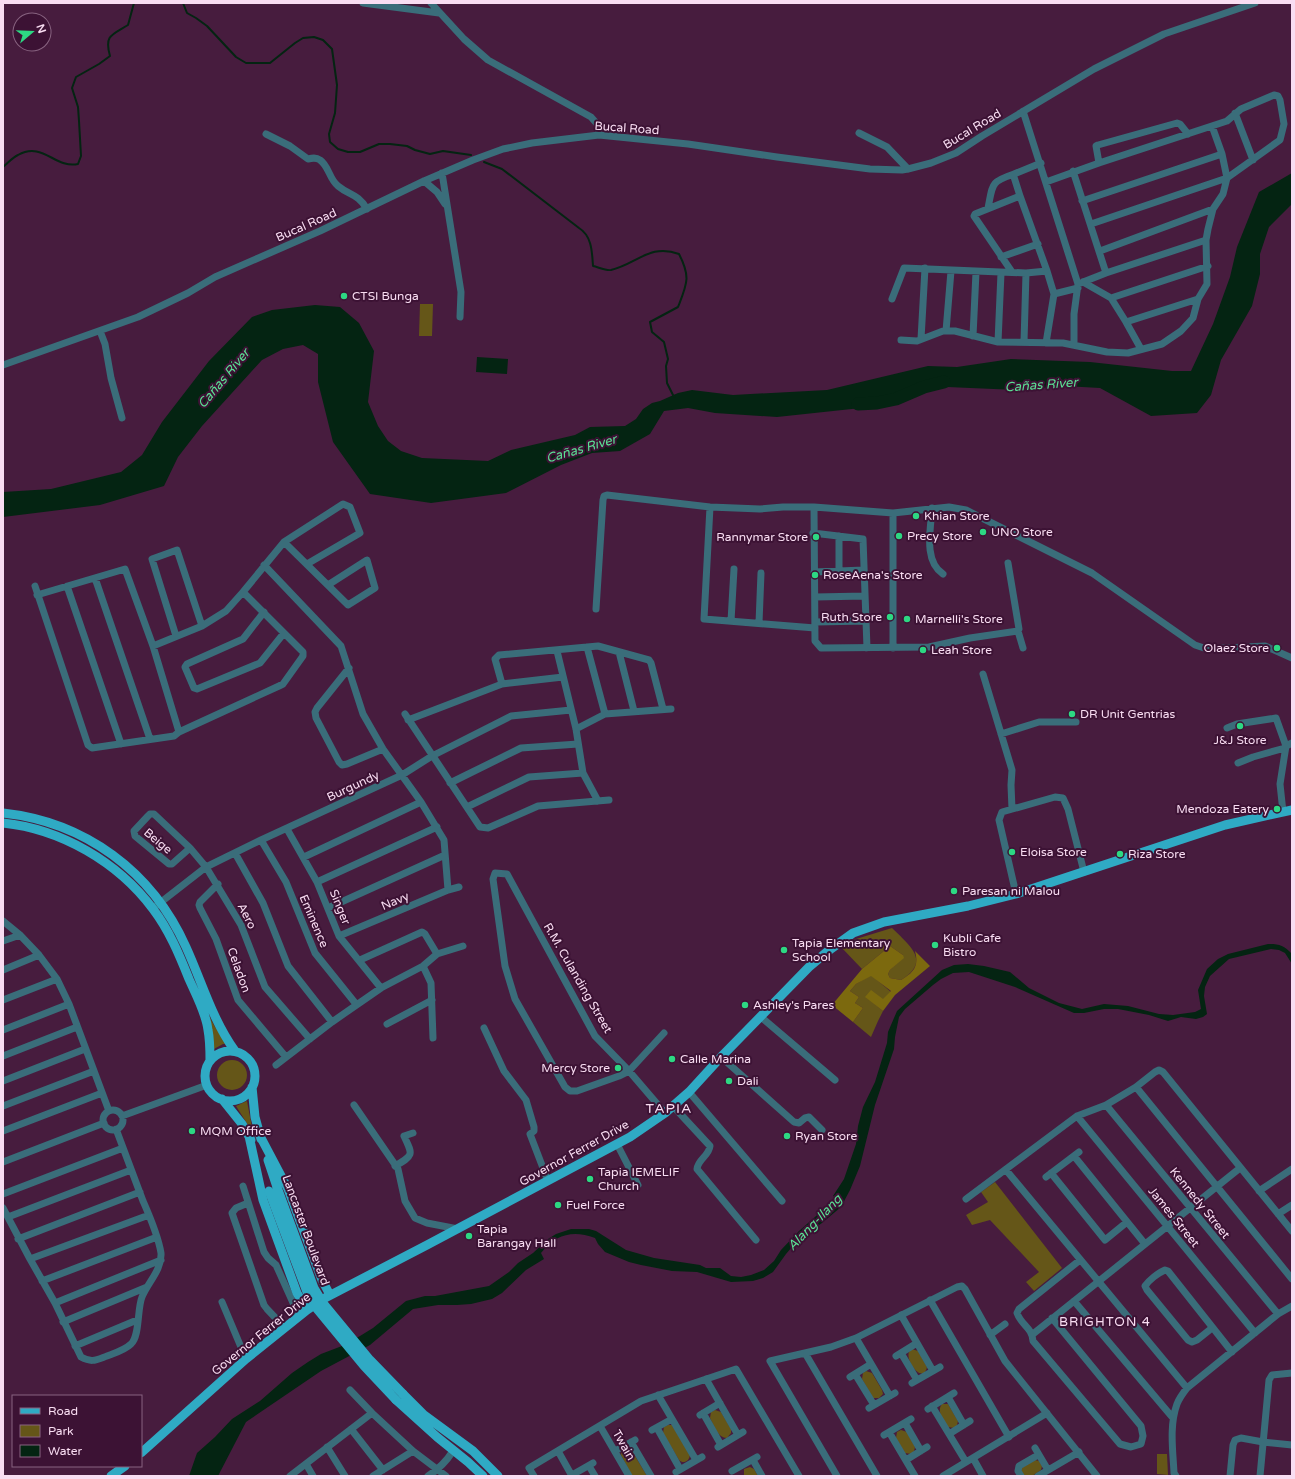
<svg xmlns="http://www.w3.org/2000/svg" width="1295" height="1479" viewBox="0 0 1295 1479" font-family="'Varela Round',sans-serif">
<rect width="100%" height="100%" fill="#471c3e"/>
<path fill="#655618" d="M420 304H433L432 336H419Z
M892 928C909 945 932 961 901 980L890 978 888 974 890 970 903 958V955L890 946 862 969 841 947 856 939Z
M871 975 891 992 883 1000 866 997 883 1011 878 1021 871 1037 853 1022 863 1008 855 1003 859 997 850 991 856 984Z
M209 1016 215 1027 227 1044H223L214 1049Z
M217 1075a15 15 0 1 1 30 0a15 15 0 1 1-30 0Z
M247 1101 253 1133 236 1106Z
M995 1182 1062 1268 1034 1291 1026 1282 1039 1272 990 1220 972 1225 966 1215 988 1202 981 1192Z
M912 1349 918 1351 927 1367C923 1385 905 1361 909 1352Z
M866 1371 872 1373 882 1390 883 1394 879 1398H873L862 1379 863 1373Z
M942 1404H948L958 1421 957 1425 954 1428 948 1427C944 1420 936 1412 942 1404Z
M715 1410 721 1412 731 1429V1433L727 1438C718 1438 714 1426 710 1418L711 1412Z
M668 1425H672L690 1455C689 1462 683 1464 679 1460L663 1433 664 1427Z
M901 1430 907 1432 915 1447 914 1451 911 1454 905 1453 896 1438 897 1432Z
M626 1449 632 1451 647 1476H632L621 1455 622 1451Z
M1157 1454H1167L1168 1475 1157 1474Z
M1035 1460 1039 1461 1042 1466 1041 1470 1032 1476H1023L1021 1469 1023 1467Z
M750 1467 754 1469 758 1476H744V1469Z"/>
<path fill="#7c690e" d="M890 946 903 955 904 958 890 970 888 974 890 978 901 980C914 972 919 966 915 951L930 966 895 995 883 1011 865 997 871 990 883 999 891 991 871 976 856 984 850 991 859 997 855 1003 863 1008 853 1022 832 1005 862 969Z"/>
<path fill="#042412" d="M1292 173V204L1269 227 1260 254V274L1252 306 1221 360 1211 395 1197 413 1151 416 1100 388 1064 386 1017 390 924 386 861 408 777 417 715 413 688 408 664 411 650 434 620 451 592 453 561 465 506 493 431 503 370 494 333 442 318 382V354L303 345 283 349 262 360 202 426 178 457 164 486 100 505 3 517V492L51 489 121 472 142 455 162 422 209 361 252 317 272 310 315 305 340 307 359 323 374 351 368 402 378 426 388 441 401 451 422 458 488 461 511 450 575 435 590 427 625 426 636 419 643 409 652 403 660 401 678 393 692 390 733 395 827 390 928 366 957 367 1011 359 1090 362 1172 371H1191L1213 324 1230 277 1237 247 1259 192Z
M477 357 508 359 507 374 476 372Z
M1268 944C1279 944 1284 945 1292 954V964L1285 953 1279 950 1271 949 1229 959 1210 976 1205 987 1204 996 1207 1014 1203 1017 1196 1019 1181 1017 1168 1021 1149 1015 1118 1009H1104L1084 1013H1074L1015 987 969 972 953 973 941 979 933 985 905 1009 899 1017 895 1037 894 1049 875 1105 860 1166 850 1190 841 1207 822 1223 809 1232 797 1241 786 1254 773 1272 763 1278 753 1281 731 1282 697 1272 672 1271 641 1265 629 1262 605 1252 598 1244 595 1238C573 1230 556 1234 541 1253L544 1259 526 1270 502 1293 492 1299 471 1304 457 1305H438L413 1309 370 1345 321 1371 246 1422 218 1476H189L197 1453 215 1437 232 1419 260 1401 292 1373 308 1362 321 1354 342 1346 360 1336 373 1328 406 1301 425 1296H435L489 1286 509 1272 518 1263 533 1253 548 1239 556 1234 571 1229H589L596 1231 626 1250 654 1258 700 1265 706 1268H720L731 1276 741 1277 751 1275 764 1270 774 1261 781 1250 799 1231 824 1209 835 1197 833 1196 844 1179 856 1144 858 1126 863 1107 875 1082 887 1043 888 1032 897 1011 942 970 954 965 968 964 984 966 1010 972 1029 988 1059 1003 1082 1009 1104 1004 1128 1006 1159 1014 1173 1015 1195 1012 1201 1009 1198 990 1207 969 1218 959 1228 954Z"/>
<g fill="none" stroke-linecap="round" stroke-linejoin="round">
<path stroke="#042412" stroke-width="2" d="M183 3 187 13 196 18 207 26 236 57 246 63H270L295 43 303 38 314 37 323 40 332 49 337 85 335 113 329 134 330 142 338 149 348 152H360L379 144H390L407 146 415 150 430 154 443 151 471 155
M484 162 502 169 579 228C592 236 592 252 593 266 598 267 606 271 611 270 637 264 650 243 679 254 691 277 687 284 678 307L650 322 652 332 664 342 668 359 666 366 667 383 673 395 675 397
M3 167C8 163 13 157 18 155 43 141 55 169 78 164L81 156 79 121 78 107 72 88 76 77 99 64 110 56C104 35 112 35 128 25L134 3"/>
<path stroke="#042412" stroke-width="13" d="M858 404 877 403 896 399 924 387 944 382"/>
<path stroke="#3a6d7a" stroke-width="7" d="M363 3 439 13
M431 3 464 39 488 60 591 117 598 125 599 135
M1023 111 1078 284 1074 314V345
M1235 113 1253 160
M859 133 887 147 908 169
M266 134 290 146 308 159C312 158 316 157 320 160 329 166 329 179 338 186 350 196 357 193 367 209
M1099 163 1096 146 1098 145 1177 123 1180 124 1188 134
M1073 171 1106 273
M442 173 461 292 460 317
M424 181 437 192 445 204
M1046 182 1099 163 1227 121 1241 109 1274 95 1278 96 1280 100 1284 124 1280 140 1227 178 1091 224
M1020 196 1014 177V174L1041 163
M1082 201 1222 154
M988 208C993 184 990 182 1014 174
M1100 251 1213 209
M1001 257 1038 244
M1012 272 974 216 975 214 1020 196 1047 271 1054 294 1046 343
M1083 282 1111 298 1126 322 1141 349
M1078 284 1106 273 1206 240
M1054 294 1078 288
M1111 298 1208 266
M892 299 904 268 1026 273 1047 271
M1126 322 1198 299
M100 331 105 344 111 378 122 418
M946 331 951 271
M973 336 976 272
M921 339 925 268
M901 340 917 341 943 331H955L998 342 1063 343 1107 352 1128 353 1162 344 1181 331 1193 318 1198 299 1207 284 1206 240 1208 229 1213 209 1223 194 1227 178 1222 154 1212 126
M998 342 1001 273
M1024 342 1026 273
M3 365 138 317 188 293 215 277 320 231 424 181 473 160 503 149 532 143 599 135 688 144 777 157 870 169 902 170 908 169 931 163 956 153 982 136 1094 69 1164 34 1255 3
M710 507 704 619 815 628
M814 507 815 641 821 648 929 647 970 638 1018 631 1019 629 1008 563
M932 508C931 528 923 561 943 574
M813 533 863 539 867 648
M284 542 348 605 375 588 367 560 328 585
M264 565 341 646 363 714 383 749 421 802 444 840 448 890
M839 571V536
M814 572 864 570
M95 578 150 739
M35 586 88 745 92 748 174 736 179 732 279 686 283 684 303 656V652L243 592
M67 586 121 744
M37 595 125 569 153 646 179 732
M815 597 865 596
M596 609 603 500 604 496 607 495 710 507 760 509 783 507H814L893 513
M264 612 243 639 187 664 185 667 194 688 197 689 260 663 284 633
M731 621 734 569
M815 622 866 621
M759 623 761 573
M1018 631 1023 648
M176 636 152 559 177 550 202 626
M153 646 202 626 226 611 243 592 284 542 343 504 350 507 360 533 307 564
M587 647 605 714
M893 648V513L949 507 966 510 1092 573 1195 645 1207 649 1265 646 1292 658
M557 651 576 729 583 773 598 801
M619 652 634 711
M349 668 317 708 315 712 316 718 339 762 342 765 347 764 383 749
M983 674 1012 770 1011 785 1012 809
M502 684 495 659 499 655 598 646 649 660 651 663 663 709
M405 714 480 827 488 828 538 806 609 800
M408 720 502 684 563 677
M1227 728 1237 724 1276 718 1286 746
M576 729 605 714 671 709
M1001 734 1039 722H1076
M1238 763 1253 757 1285 748
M450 783 521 748 578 744
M467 807 529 777 583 773
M1283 812 1280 784 1286 746 1292 743
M287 829 317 882 339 936 381 988
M261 840 286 882 315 953 356 1004
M190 848 172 864H169L135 836 134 831 148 816 150 814H154L190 848 206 867 241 925 265 987 310 1039
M235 853 263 903 288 966 332 1022
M304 857 421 802
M317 882 437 827
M218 884 200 902 199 905 200 908 216 939 238 1000 286 1057
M1016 894 999 820 1002 812 1055 797 1063 798 1068 809 1084 872
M156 906 206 867 261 840 402 775 432 756 511 716 571 710
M328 908 445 855
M3 921 20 935 39 955 57 979 69 1004 109 1111
M339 936 448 890 459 887
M3 941 20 935
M360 960 422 932 425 934 437 954
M423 966 431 983 433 1038
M3 970 39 955
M3 1000 57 979
M761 1017 835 1080
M387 1024 432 1000
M484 1028 504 1071 526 1100 534 1127V1131L530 1134 548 1181
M3 1030 69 1004
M664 1033 629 1071 619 1076 577 1091H570L565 1087 515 999 505 966 493 879 495 873 507 874 595 1036 629 1071 665 1113
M3 1056 77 1027
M721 1057 794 1122 799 1123 805 1118 809 1117 822 1130
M276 1065 332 1022 381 988 423 966 437 954 463 946
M3 1081 85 1049
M1136 1087 1292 1279
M689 1092 782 1201
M354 1105 398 1169 405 1201 415 1218 427 1223 458 1229
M1106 1105 1278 1314
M3 1106 94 1071
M673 1106 710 1146C709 1156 698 1159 697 1169L756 1240
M103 1120a10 10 0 1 1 20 0a10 10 0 1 1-20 0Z
M122 1116 207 1085
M1077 1116 1255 1333
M3 1131 102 1093
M617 1144 638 1185
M1074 1156 1145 1244
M3 1162 104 1123
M395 1166C414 1155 413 1155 404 1136L413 1133
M1006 1170 1187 1388
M1051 1173 1105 1240 1127 1222
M1046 1177 1079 1152
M243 1186 264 1252 268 1258 276 1265 299 1316
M1259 1191 1292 1169
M3 1194 123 1148
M966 1199 1077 1116 1106 1105 1136 1087 1155 1072 1159 1070 1163 1072 1292 1231
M248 1203 236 1208 232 1213 264 1305 267 1309 285 1328
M3 1208 30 1259 55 1303 81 1357C92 1363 96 1360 107 1356 115 1353 125 1350 131 1344 140 1336 137 1309 142 1297 148 1282 162 1270 161 1253 158 1235 150 1217 143 1201 134 1177 125 1153 116 1129
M1278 1214 1292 1205
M8 1217 131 1170
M18 1239 140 1192
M30 1259 149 1215
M42 1281 157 1237
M930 1300 1009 1437
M1074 1301 1173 1418
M222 1302 246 1359
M55 1303 161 1260
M901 1315 933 1371
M1052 1318 1141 1426 1143 1436 1141 1444 1131 1447 1120 1444 1033 1341C1032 1327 1021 1325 1017 1313L1019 1309 1080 1260
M63 1322 147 1287
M1212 1328 1197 1340 1192 1342 1188 1340 1147 1290 1145 1286C1149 1280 1158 1273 1165 1270L1168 1271 1232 1352
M1033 1334 1240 1168
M990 1335 1005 1324
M856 1338 890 1396
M75 1346 137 1320
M805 1353 877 1476
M901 1353 917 1380
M896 1356 917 1343
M855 1374 874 1405
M850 1377 871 1364
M706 1379 738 1435
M912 1383 940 1367
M350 1390 372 1413 413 1451 446 1476
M658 1395 696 1460
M948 1397 964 1425
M932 1406 966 1462
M869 1408 895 1393
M928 1409 954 1393
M703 1413 721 1445
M700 1415 720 1403
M905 1423 921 1451
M600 1426 629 1476
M657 1428 680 1469
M351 1429 383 1470
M652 1430 672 1419
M889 1432 915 1476
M949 1434 970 1421
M884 1435 911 1419
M631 1442 651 1476
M327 1447 345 1476
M718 1447 743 1432
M1035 1448 1048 1470
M558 1451 572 1476
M615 1451 635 1440
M973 1458 983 1476
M753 1460 762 1476
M906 1460 927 1447
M306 1464 313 1476
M589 1466 595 1476
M732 1471 757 1457
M676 1472 702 1457
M572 1475 593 1463
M290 1476 372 1413
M373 1476 413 1451
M428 1476C439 1469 446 1462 453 1451
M534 1476 529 1468 641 1401 736 1369 799 1476
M837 1476 770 1361 831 1347 856 1338 957 1287 962 1286 965 1289 1005 1361 1097 1476
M943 1476 1047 1413
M1021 1476 1018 1471 1019 1466 1038 1455
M1038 1476 1079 1452
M1176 1476 1174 1473C1173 1451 1169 1426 1177 1404 1179 1399 1183 1393 1187 1388L1278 1314 1292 1306
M1230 1476 1233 1445 1235 1440 1241 1438 1263 1442 1292 1445
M1260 1476 1269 1380 1272 1375 1292 1373"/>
<path stroke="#2faac4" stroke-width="9" d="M3 813C85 822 152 871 186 947 202 982 212 1019 235 1051
M3 823C61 829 118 862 153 909 169 930 179 954 189 979 196 995 206 1013 208 1030 210 1040 210 1051 210 1061
M205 1076a25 25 0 1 1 50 0a25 25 0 1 1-50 0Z
M252 1087 255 1117 261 1139
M222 1099 242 1124 251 1140
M259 1134 288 1189 322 1280 330 1295
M249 1136 263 1200 297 1293 307 1310
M268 1160 277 1187
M403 1394 424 1415 473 1451 498 1476
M396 1400 437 1437 468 1462 483 1476
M141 1453 246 1359 307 1310 325 1298 427 1245 630 1137 665 1113 689 1092 721 1057 809 967 828 951 853 933 884 922 968 906 1016 894 1225 825 1292 810
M111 1476 125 1466"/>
<path stroke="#2faac4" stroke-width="9" d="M277 1187 314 1288 323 1303 370 1360 403 1394
M269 1191 307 1292 317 1309 364 1366 396 1400"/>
</g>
<g fill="#2dd883" stroke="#3c1234" stroke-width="1.5">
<circle cx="344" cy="296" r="4"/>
<circle cx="916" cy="516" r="4"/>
<circle cx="983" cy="532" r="4"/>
<circle cx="899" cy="536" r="4"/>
<circle cx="816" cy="537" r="4"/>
<circle cx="815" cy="575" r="4"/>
<circle cx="890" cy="617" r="4"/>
<circle cx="907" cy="619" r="4"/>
<circle cx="1277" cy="648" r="4"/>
<circle cx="923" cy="650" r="4"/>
<circle cx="1072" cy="714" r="4"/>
<circle cx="1240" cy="726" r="4"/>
<circle cx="1277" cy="809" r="4"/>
<circle cx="1012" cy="852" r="4"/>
<circle cx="1120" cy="854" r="4"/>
<circle cx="954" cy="891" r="4"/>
<circle cx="935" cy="945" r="4"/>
<circle cx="784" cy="950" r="4"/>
<circle cx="745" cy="1005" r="4"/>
<circle cx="672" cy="1059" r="4"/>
<circle cx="618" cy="1068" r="4"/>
<circle cx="729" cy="1081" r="4"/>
<circle cx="192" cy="1131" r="4"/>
<circle cx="787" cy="1136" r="4"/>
<circle cx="590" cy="1179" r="4"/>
<circle cx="558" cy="1205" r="4"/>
<circle cx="469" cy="1236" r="4"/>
</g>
<g text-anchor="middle" stroke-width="4" stroke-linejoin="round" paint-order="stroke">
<g font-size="12" fill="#f9ddf2" stroke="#3c1234">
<text transform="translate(627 128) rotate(4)" y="4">Bucal Road</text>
<text transform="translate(972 129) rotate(-31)" y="4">Bucal Road</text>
<text transform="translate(306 225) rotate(-24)" y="4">Bucal Road</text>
<text transform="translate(353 786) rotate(-25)" y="4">Burgundy</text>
<text transform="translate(158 841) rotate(40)" y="4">Beige</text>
<text transform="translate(395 901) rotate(-23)" y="4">Navy</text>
<text transform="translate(340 907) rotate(68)" y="4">Singer</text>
<text transform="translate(247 916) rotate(63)" y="4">Aero</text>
<text transform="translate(314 921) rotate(67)" y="4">Eminence</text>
<text transform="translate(239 970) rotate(70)" y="4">Celadon</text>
<text transform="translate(578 978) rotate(60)" y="4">R.M. Culanding Street</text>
<text transform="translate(574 1153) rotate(-29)" y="4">Governor Ferrer Drive</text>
<text transform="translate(1200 1203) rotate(51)" y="4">Kennedy Street</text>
<text transform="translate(1174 1217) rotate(51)" y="4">James Street</text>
<text transform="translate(306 1230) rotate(70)" y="4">Lancaster Boulevard</text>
<text transform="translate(261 1334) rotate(-39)" y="4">Governor Ferrer Drive</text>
<text transform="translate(624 1445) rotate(60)" y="4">Twain</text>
</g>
<g font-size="12" fill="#f9ddf2" stroke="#3c1234" text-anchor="start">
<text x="352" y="300">CTSI Bunga</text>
<text x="924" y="520">Khian Store</text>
<text x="991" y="536">UNO Store</text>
<text x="907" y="540">Precy Store</text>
<text x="808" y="541" text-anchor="end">Rannymar Store</text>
<text x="823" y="579">RoseAena's Store</text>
<text x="882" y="621" text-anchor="end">Ruth Store</text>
<text x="915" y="623">Marnelli's Store</text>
<text x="1269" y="652" text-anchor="end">Olaez Store</text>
<text x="931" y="654">Leah Store</text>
<text x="1080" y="718">DR Unit Gentrias</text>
<text x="1240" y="744" text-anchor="middle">J&amp;J Store</text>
<text x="1269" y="813" text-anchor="end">Mendoza Eatery</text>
<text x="1020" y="856">Eloisa Store</text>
<text x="1128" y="858">Riza Store</text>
<text x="962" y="895">Paresan ni Malou</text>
<text x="943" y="942">Kubli Cafe<tspan x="943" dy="14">Bistro</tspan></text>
<text x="792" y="947">Tapia Elementary<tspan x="792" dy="14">School</tspan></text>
<text x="753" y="1009">Ashley's Pares</text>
<text x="680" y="1063">Calle Marina</text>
<text x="610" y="1072" text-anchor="end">Mercy Store</text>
<text x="737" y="1085">Dali</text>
<text x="200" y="1135">MQM Office</text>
<text x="795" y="1140">Ryan Store</text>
<text x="598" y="1176">Tapia IEMELIF<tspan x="598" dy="14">Church</tspan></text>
<text x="566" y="1209">Fuel Force</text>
<text x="477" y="1233">Tapia<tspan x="477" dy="14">Barangay Hall</tspan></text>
</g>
<g font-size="13" font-style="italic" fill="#5be094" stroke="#3c1234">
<text transform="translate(223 378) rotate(-50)" y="5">Cañas River</text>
<text transform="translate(1041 384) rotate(-4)" y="5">Cañas River</text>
<text transform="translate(581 448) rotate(-16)" y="5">Cañas River</text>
<text transform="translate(814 1222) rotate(-46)" y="5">Alang-Ilang</text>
</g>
<g font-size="13" letter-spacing="1" fill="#f9ddf2" stroke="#3c1234">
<text x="1105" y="1326">BRIGHTON 4</text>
</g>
<g font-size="14" letter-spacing="1" fill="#f9ddf2" stroke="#3c1234">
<text x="669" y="1113">TAPIA</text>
</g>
</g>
<rect width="1295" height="1479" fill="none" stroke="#f9ddf2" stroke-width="8"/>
<rect x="12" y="1395" width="130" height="72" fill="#3c1234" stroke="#886380"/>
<rect x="20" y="1408" width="20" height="6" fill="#2faac4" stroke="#886380"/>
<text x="48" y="1415" font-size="12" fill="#f9ddf2">Road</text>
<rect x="20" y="1425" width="20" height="12" fill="#655618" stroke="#886380"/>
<text x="48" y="1435" font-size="12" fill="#f9ddf2">Park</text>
<rect x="20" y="1445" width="20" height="12" fill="#042412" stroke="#886380"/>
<text x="48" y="1455" font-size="12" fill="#f9ddf2">Water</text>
<g transform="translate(32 32) rotate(71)"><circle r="19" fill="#3c1234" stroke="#886380"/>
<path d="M0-3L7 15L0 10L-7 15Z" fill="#2dd883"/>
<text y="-6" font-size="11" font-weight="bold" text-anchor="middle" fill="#f9ddf2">N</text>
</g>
</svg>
